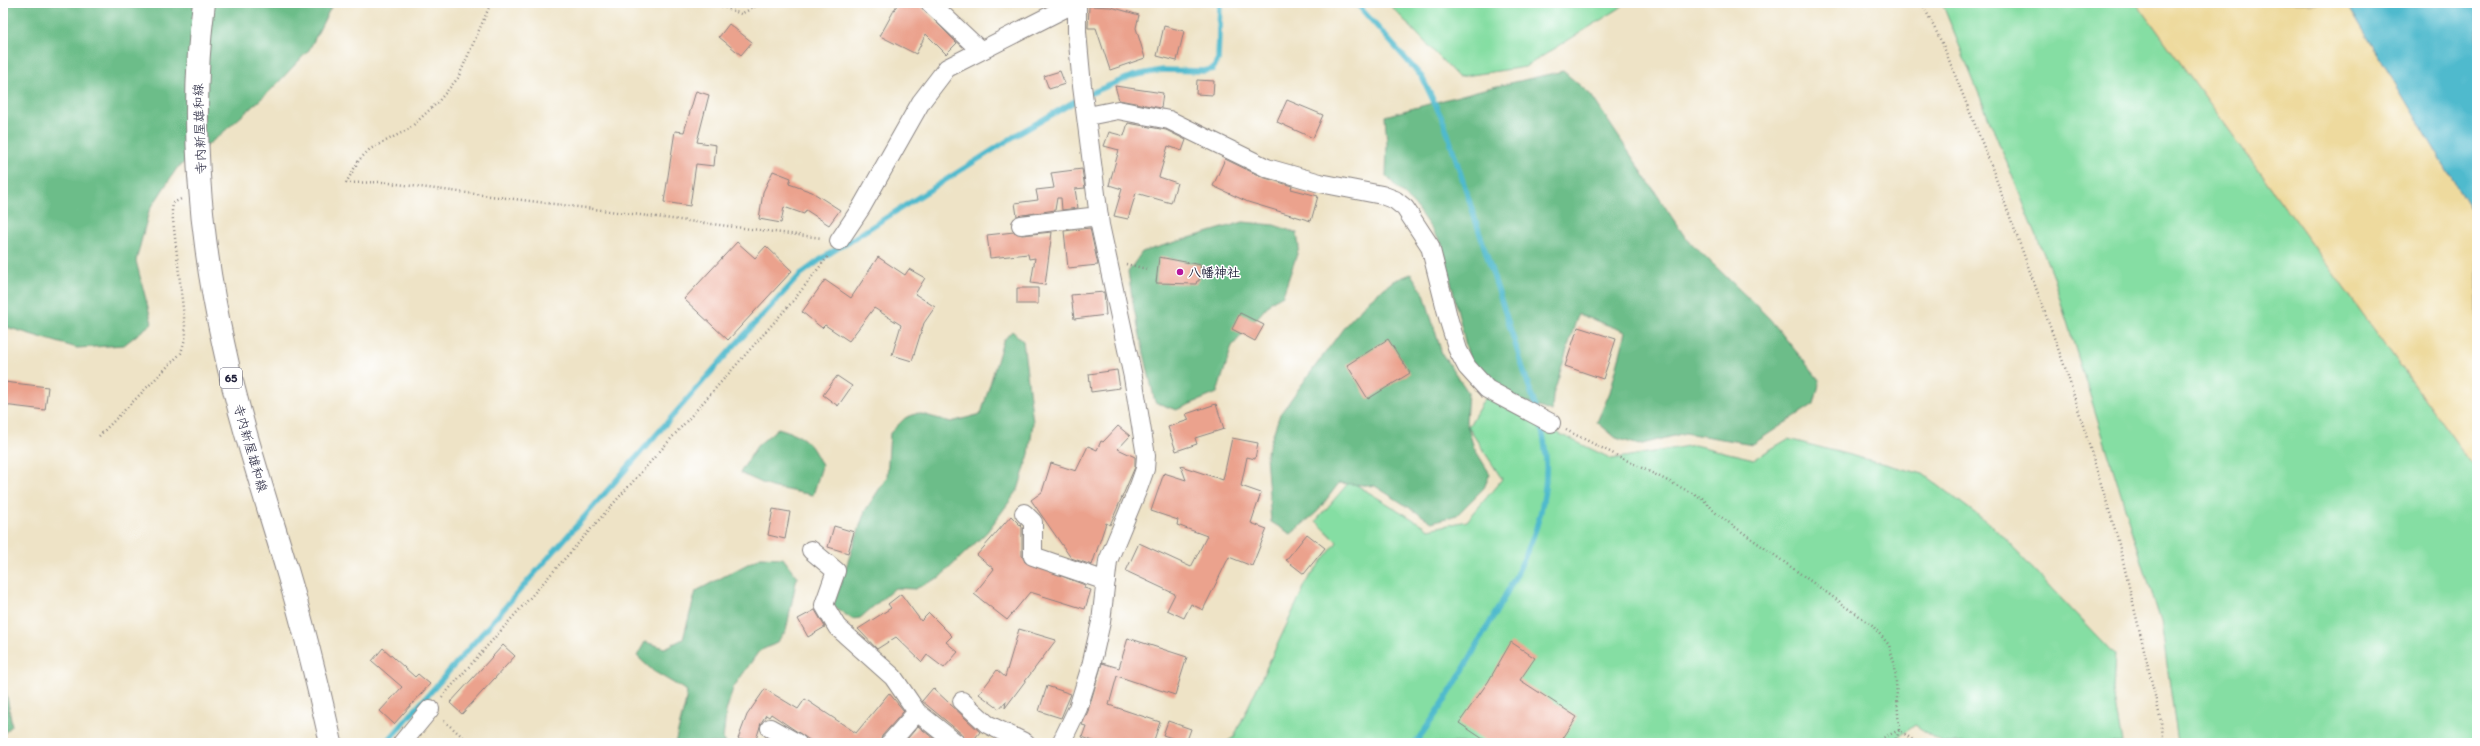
<svg xmlns="http://www.w3.org/2000/svg" width="2480" height="746" viewBox="0 0 2480 746" font-family="Itim,'Klee One',sans-serif">
<rect width="100%" height="100%" fill="#fff"/>
<filter id="ink" filterUnits="userSpaceOnUse"><feTurbulence type="fractalNoise" baseFrequency=".025" numOctaves="2"/><feDisplacementMap in="SourceGraphic" scale="8" xChannelSelector="R" yChannelSelector="G"/><feConvolveMatrix kernelMatrix="1 2 1 2 8 2 1 2 1" color-interpolation-filters="sRGB"/></filter>
<filter id="wash" filterUnits="userSpaceOnUse"><feTurbulence type="fractalNoise" baseFrequency=".012" numOctaves="4" result="noise"/><feDisplacementMap in="SourceGraphic" scale="16" xChannelSelector="R" yChannelSelector="G"/><feGaussianBlur stdDeviation="0.9" result="paint"/><feColorMatrix in="noise" values="0 0 0 0 0 0 0 0 0 0 0 0 0 0 0 0 0 1.4 0 .05"/><feComposite in="paint" operator="in"/></filter>
<g filter="url(#wash)">
<rect width="100%" height="100%" fill="#eee3c6"/>
<path fill="#85dea3" stroke="#54806f" d="M1388 3H1628L1525 67 1458 77Z
M1942 3H2137L2477 471V743H2178L2161 622 2052 274Z
M1485 398 1612 459 1694 445 1754 459 1788 439 1923 474 1992 526 2115 655 2113 691 2122 743H1943L1915 725 1891 743H1225L1234 737 1308 579 1337 542 1316 521 1350 481 1429 529 1467 521 1502 479 1468 427Z"/>
<path fill="#6cbd89" stroke="#477062" d="M3 3H333L309 50 271 90 219 136 177 168 149 211 136 261 152 323 124 345 77 348 3 326Z
M1563 71 1591 95 1685 237 1769 318 1820 381 1814 404 1753 444 1685 433 1639 445 1616 438 1597 422 1610 392 1626 332 1578 314 1553 395 1552 412 1523 401 1491 383 1469 359 1442 244 1415 206 1386 176 1387 144 1385 116 1484 89Z
M1243 222 1274 225 1297 233 1299 248 1283 295 1272 301 1232 346 1217 393 1176 410 1155 402 1134 309 1128 272 1142 252Z
M1411 274 1424 294 1442 354 1468 392 1466 421 1474 448 1490 474 1484 488 1457 515 1432 522 1375 486 1339 483 1317 512 1291 534 1271 522 1266 455 1280 414 1345 326 1367 302 1393 281Z
M1012 331 1023 341 1033 422 1029 454 1018 490 987 532 940 577 915 589 895 588 860 618 852 619 833 606 865 511 887 477 890 433 905 418 918 413 951 422 981 414 1003 341Z
M778 428C805 436 810 441 822 466L813 495 771 487 740 473 757 446Z
M761 557 783 558 797 577 786 631 775 644 759 651 733 688 726 712 723 740 725 743H675L685 705 687 691 653 671 637 656 645 642 665 648 683 639 696 591Z
M3 673 12 726 3 734Z"/>
<path fill="#eeda9e" stroke="#887e6c" d="M2137 3H2347L2477 220V471Z"/>
<path fill="#50bacd" stroke="#396e84" d="M2347 3H2477V220Z"/>
<g fill="none" stroke-linecap="round" stroke-linejoin="round">
<path stroke="#50bacd" stroke-width="5.5" d="M1356 3 1422 77 1445 125 1537 412
M386 743 734 346 801 274 824 257 1018 134 1084 96 1132 76 1162 70 1204 71 1213 69 1218 60 1220 3
M1415 743C1440 711 1460 676 1480 640 1519 571 1563 505 1540 422"/>
</g>
<g id="blocks">
<path fill="#eba28d" d="M898 3H914L920 6 957 43 946 54 926 34 916 54 880 36Z
M1089 6 1111 7 1139 15 1136 28 1145 58 1110 70 1096 28H1088Z
M729 24 752 42 741 55 719 37Z
M1164 26 1184 31 1177 61 1157 56Z
M1060 71 1065 84 1049 89 1044 76Z
M1197 80 1214 81 1213 95 1196 94Z
M1115 86 1163 93 1161 108 1119 100Z
M696 91 709 95 697 142 716 145 714 166 696 164 690 206 664 202 675 131 684 132Z
M1287 100 1323 115 1313 138 1277 122Z
M1128 123 1166 130 1186 140 1182 151 1168 146 1159 177 1177 183 1171 203 1136 193 1128 219 1114 216 1122 189 1109 185 1119 150 1104 146 1109 132 1124 136Z
M1225 159 1262 177 1292 186 1291 189 1318 196 1311 221 1248 202 1213 186Z
M1082 169 1085 188 1075 189 1078 208 1062 210 1061 198H1057L1055 210 1017 216 1015 203 1038 200 1036 190 1054 188 1051 173Z
M773 171 791 178 789 184 812 192 840 210 829 225 806 210 804 214 784 207 781 223 759 219 763 192Z
M1090 228 1098 265 1068 268 1064 231Z
M1014 232 1022 235 1052 232 1045 285 1031 283 1035 258 1029 259 1028 254 990 258 987 235Z
M737 242 755 258 766 246 792 271 728 340 684 299Z
M878 257 905 275 909 269 925 278 915 294 935 307 924 323 912 361 892 355 901 325 874 308 849 341 825 325 822 328 802 312 825 280 851 298Z
M1159 257 1201 265 1199 281H1197L1196 284 1156 283Z
M1017 288H1038V304H1017Z
M1104 292 1106 315 1074 319 1071 295Z
M1240 313 1264 325 1255 341 1232 329Z
M1578 327 1616 339 1603 379 1565 366Z
M1388 339 1410 373 1368 399 1347 365Z
M1117 370 1120 388 1091 392 1089 374Z
M837 376 852 386 838 406 823 395Z
M4 382 48 387 45 410 3 405Z
M1216 404 1224 429 1195 438 1197 444 1176 451 1168 427 1189 420 1186 414Z
M1118 426 1130 436 1118 449 1135 457V467L1110 525 1106 523 1092 565 1071 558 1031 500 1042 492 1051 463 1076 471 1088 446 1097 450 1101 441 1103 442Z
M1232 438 1258 443 1255 459 1247 457 1241 486 1261 493 1251 523 1267 529 1252 566 1229 557 1203 610 1191 604 1184 618 1167 610 1175 594 1126 571 1139 543 1191 567 1207 536 1177 525 1178 520 1151 511 1164 473 1186 480 1181 466 1223 480Z
M773 509 790 512 785 539 768 535Z
M1011 516 1022 527V556L1025 562 1085 585 1084 588 1091 590 1085 609 1030 592 1007 620 974 594 994 569 977 555Z
M834 526 854 532 848 553 828 547Z
M1307 534 1325 548 1304 574 1286 560Z
M901 594 921 621 929 613 952 636 946 642 958 652 944 668 927 655 922 662 896 637 877 649 858 629 891 608 888 604Z
M815 610 825 627 808 637 798 619Z
M1019 629 1056 640 1005 708 1006 701 999 709 979 694 997 670 1005 677Z
M1128 638 1187 657 1175 695 1117 676 1109 705 1160 722 1153 743H1099L1082 737 1086 726 1082 725 1088 711 1102 663 1119 668Z
M1511 642 1535 658 1520 680 1577 717 1560 743H1489L1459 723 1488 682Z
M503 645 515 656 462 714 450 703Z
M383 648 415 677 418 674 430 684 394 724 380 711 402 687 372 661Z
M1047 686 1071 694 1061 718 1039 711Z
M933 688 980 732 971 743H966L963 735 922 701Z
M765 689 798 709 805 699 856 733 889 693 904 711 882 736 880 743H814L771 714 769 717 766 715 761 723 755 743 738 739 747 715Z
M1168 721 1191 729 1186 743 1163 735Z
M918 726 939 743H904Z"/>
</g>
</g>
<g filter="url(#ink)">
<use href="#blocks" fill-opacity="0" stroke="#888280" stroke-width="1"/>
<g fill="none" stroke-linecap="round" stroke-linejoin="round">
<g stroke="#888280" stroke-width="20">
<path id="street" d="M930 3 981 51
M1088 116 1118 110 1169 120 1267 168 1320 183 1382 195 1395 200 1405 208 1430 246 1449 321 1458 350 1467 367 1487 389 1551 423
M1021 225 1099 216
M839 241 861 208 921 102 947 68 1075 3
M1024 513 1033 522V556L1106 581
M811 550 836 571 824 605 837 627 893 677 917 712 956 743
M962 701 987 724 1026 743
M770 728 797 743
M402 743 430 709
M890 743 917 712
M1061 743 1078 708 1091 666 1101 622 1108 561 1139 486 1145 469 1146 456 1133 377 1100 225 1082 86 1077 32V3"/>
</g>
<g stroke="#888280" stroke-width="24">
<path id="primary" d="M204 3C189 116 199 236 224 347 240 422 265 496 287 570 304 627 318 685 331 743"/>
</g>
<path stroke="#888280" stroke-width="2.5" stroke-dasharray="1 3" stroke-linecap="butt" d="M714 3 741 14 762 3
M1922 3 1943 45 1991 165 2067 373 2117 536 2161 721 2164 743
M346 183 382 182 420 187 822 238
M346 183 359 160 370 149 409 129 437 103 458 78 491 3
M1126 264 1147 269
M1566 430 1702 498 1717 514 1872 625 1889 645 1895 666 1899 730 1917 743
M99 436 181 353 186 335 172 211 173 203 181 199
M442 697 793 301 829 255
M444 721 470 743
M1873 743 1899 730
M1895 743 1899 731"/>
<use href="#street" stroke="#fff" stroke-width="18"/>
<use href="#primary" stroke="#fff" stroke-width="22"/>
</g>
</g>
<circle fill="#b5179e" stroke="#fff" stroke-width="1.5" cx="1180" cy="272" r="4"/>
<g text-anchor="middle" stroke-width="3" stroke-linejoin="round" paint-order="stroke">
<rect fill="#fff" stroke="#646476" stroke-width="1" x="220" y="368" width="22" height="20" rx="3"/>
<g font-size="12" font-weight="bold" fill="#22223b">
<text x="231" y="382">65</text>
</g>
<g font-size="13" fill="#22223b" stroke="#fff">
<text transform="translate(199 129) rotate(-92)" y="5">寺内新屋雄和線</text>
<text transform="translate(251 448) rotate(74)" y="5">寺内新屋雄和線</text>
</g>
<g font-size="13" font-weight="bold" fill="#22223b" stroke="#fff" text-anchor="start">
<text x="1188" y="277">八幡神社</text>
</g>
</g>
<rect width="2480" height="746" fill="none" stroke="#fff" stroke-width="16"/>
</svg>
